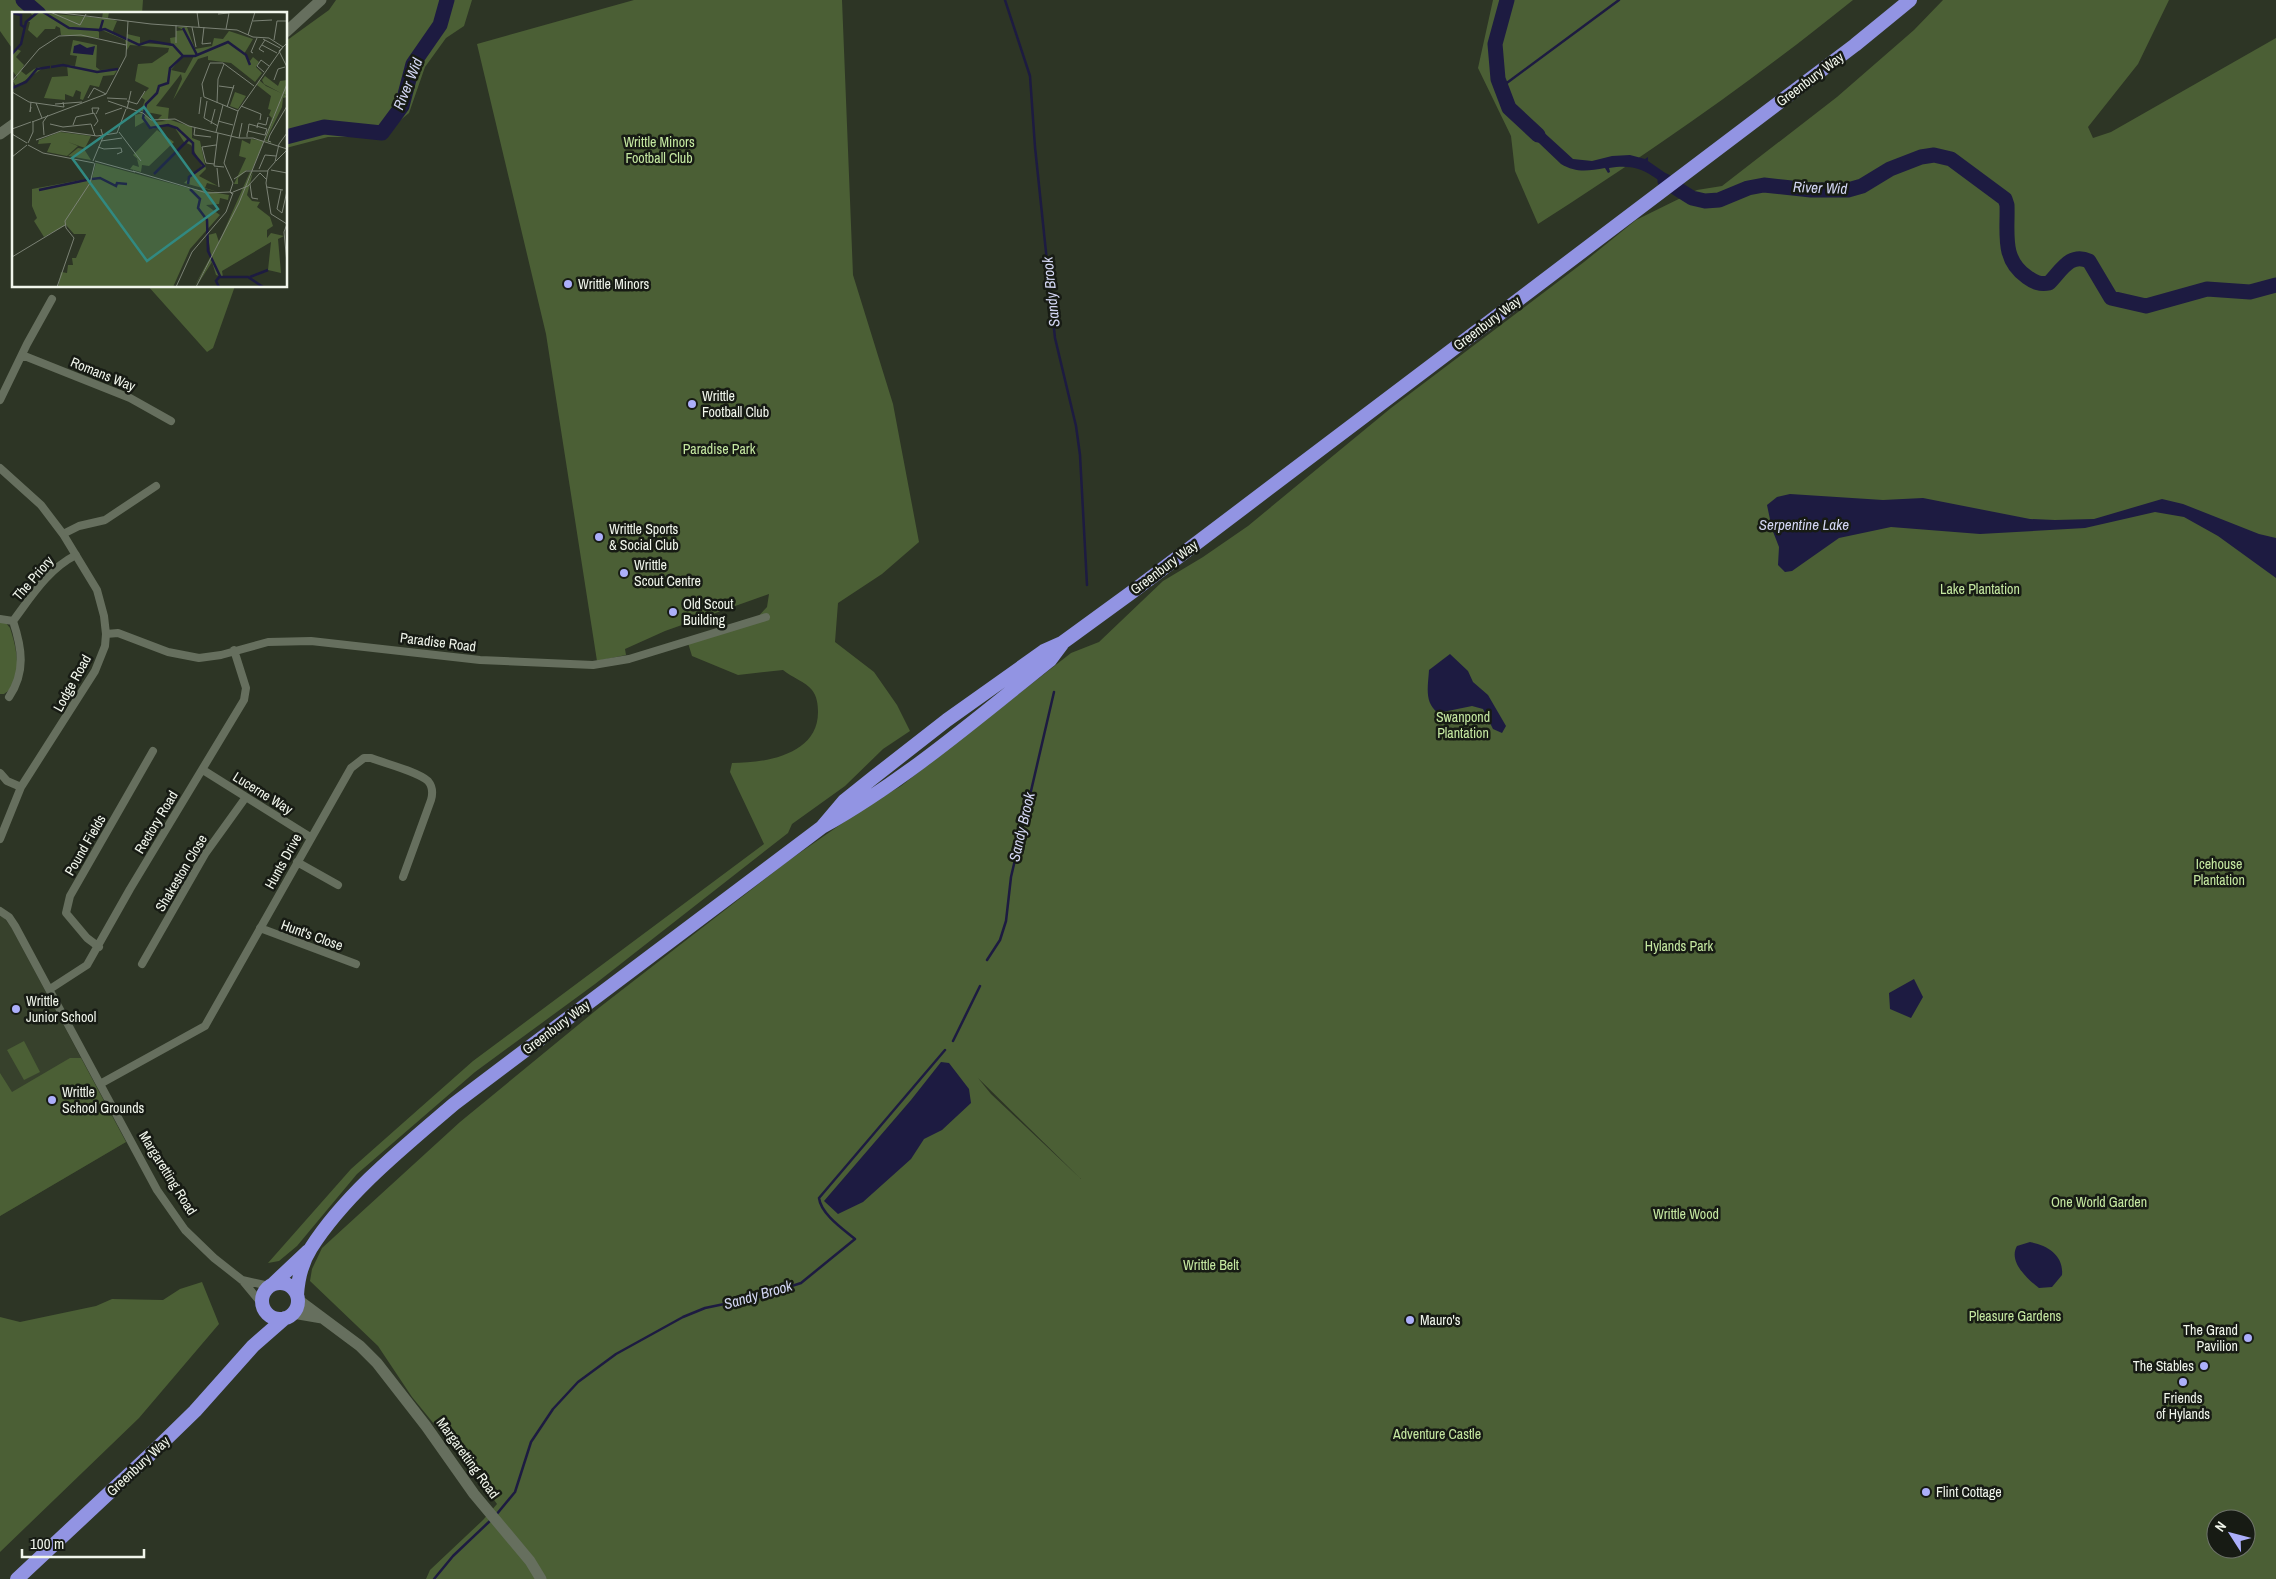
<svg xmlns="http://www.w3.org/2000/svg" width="2276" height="1579" viewBox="0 0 2276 1579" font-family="'Archivo Narrow',sans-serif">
<rect width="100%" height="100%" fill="#2d3525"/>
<path fill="#37412c" d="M0 916 4 918 11 927 126 1142 0 1216Z"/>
<path fill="#4b5f35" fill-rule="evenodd" d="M0 0H143L142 14H14V51L0 31Z
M336 0H472L464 26 446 38 425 67 409 113 380 137H328L286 148V41L329 10Z
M634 0H842L853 275 893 404 919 542 882 574 838 603 835 642 874 672 897 705 910 731 883 749 845 786 792 824 788 833 595 984 475 1072 357 1174 297 1246 279 1261 268 1263 351 1169 473 1061 764 844 730 772 732 763C765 763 818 755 818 712 818 705 817 696 812 690 806 682 791 677 783 670L738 675 692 656 688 643 753 622 767 607 769 594 665 631 625 649 626 655 597 661 546 334 477 44Z
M1493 0H1853C1753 81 1646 155 1538 224L1515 171 1511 136 1478 68Z
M1943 0H2169L2138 64 2088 127 2093 138 2111 132 2276 38V1579H426L430 1570 483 1520 497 1504 479 1479 412 1397 378 1346 310 1281 312 1269 322 1248 460 1122 600 1007 788 861 870 804 901 786 1071 653 1099 642 1163 581 1203 557 1248 526 1391 408 1584 262 1636 220 1697 190 1722 186 1837 97 1914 30ZM978 1078 1081 1179 991 1094ZM2216 1519H2246V1549H2216Z
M148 286H235L213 348 207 352Z
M0 622 6 623 10 628C16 646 25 681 4 694H0Z
M24 1041 40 1072 24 1080 7 1050Z
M70 1058H81L126 1142 0 1216V1073L12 1092Z
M202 1282 219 1324 139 1418 0 1552V1317L20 1322 96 1306 112 1299 163 1300 180 1289Z"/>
<path fill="#1d1b41" d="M1527 117 1573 159 1592 161 1612 156 1630 155 1645 159 1648 157V161L1687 188 1679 196C1654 177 1642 162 1609 168L1610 172 1608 173 1605 168C1588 171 1576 173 1561 164L1520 125Z
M1790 494 1883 500 1923 498 2030 519 2055 520 2094 519 2162 499 2183 504 2259 534 2276 538V578L2218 536 2184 517 2155 512 2085 528 1980 534 1891 527 1839 538 1792 571 1785 572 1778 565 1779 547 1772 529 1767 505 1777 497Z
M1450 654 1468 671 1473 682 1488 695 1506 726 1502 733 1493 729 1483 709 1472 706 1438 713C1424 702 1428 687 1429 670Z
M1914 979 1923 997 1911 1018 1890 1009 1889 993Z
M941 1062 949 1063 969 1089 971 1103 942 1130 924 1139 911 1159 863 1202 838 1214 824 1201 911 1100Z
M2030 1242C2047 1245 2064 1255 2062 1275L2052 1287 2039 1288C2027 1279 2008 1261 2017 1246Z"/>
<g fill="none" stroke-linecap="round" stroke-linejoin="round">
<path stroke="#1d1b41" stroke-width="2.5" d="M1005 0 1030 76 1035 147 1055 338 1076 426 1080 455 1087 585
M1500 88 1619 0
M987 960 1000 940 1006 921 1011 877 1054 692
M953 1041 980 986
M496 1515 515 1492 531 1442 553 1409 578 1382 616 1354 683 1317 705 1308 758 1297 801 1283 855 1239C843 1229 821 1214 819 1198L945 1050
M434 1579 453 1556 492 1519"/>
<path stroke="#1d1b41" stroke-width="15" d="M23 0 39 14
M1507 0 1495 44 1498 79 1509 108 1538 135
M286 137 324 127 382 133 402 106 413 64 440 25 447 0
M1665 181 1692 198 1705 201 1719 200 1748 188 1764 185 1811 190H1848L1862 186 1890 169 1921 157 1934 155 1951 159 2005 199 2007 205C2008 233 2001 259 2027 277 2034 282 2040 285 2049 283 2061 271 2070 252 2089 261L2111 298 2146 306 2207 289 2250 292 2276 285"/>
<path stroke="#666f5e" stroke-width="8" d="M22 355 130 398 171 421
M0 400 27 344 52 299
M0 468 41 505 63 534 97 590 104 616 106 634 105 646 95 671 21 787 0 839
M63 534 79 526 105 520 156 486
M0 619 13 621C22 648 26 672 9 697
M13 621C31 597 48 569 76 555
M106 634 118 633 168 652 199 658 221 655 268 642 311 641 480 660 593 665 629 659 766 617
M203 770 310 837
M0 773 7 781 21 787
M297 862 338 885
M0 911 9 917 15 926 157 1190 185 1230 214 1258 242 1280 262 1304
M260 928 356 964
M99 947 87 938 66 913 70 896 153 751
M142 964 205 854 246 797
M50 989 87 965 130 889 244 700 246 688 234 650
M100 1084 205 1026 351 768 364 758H371C386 764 416 771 428 781 433 787 433 793 431 800L403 877
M242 1280 269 1286"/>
<path stroke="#666f5e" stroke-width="11" d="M286 32 321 0
M0 134 14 124
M297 1299 360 1346 377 1363 426 1426 474 1494 530 1561 541 1579
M293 1313 322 1318"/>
<path stroke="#9294e3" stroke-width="14" d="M822 827 844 801 874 777 947 720 1044 651 1062 643 1132 592 1855 45 1910 0
M262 1301a18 18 0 1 1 36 0a18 18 0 1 1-36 0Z
M272 1285 308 1251
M297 1295C298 1279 302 1262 311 1248 346 1193 405 1146 454 1104L822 827C904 781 976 719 1050 660L1062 644
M17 1579 155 1450 195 1411 253 1346 285 1318"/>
</g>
<g fill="#acaffb" stroke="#171b14" stroke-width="2">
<circle cx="568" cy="284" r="5"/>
<circle cx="692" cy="404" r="5"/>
<circle cx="599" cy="537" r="5"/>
<circle cx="624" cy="573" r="5"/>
<circle cx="673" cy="612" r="5"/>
<circle cx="16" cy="1009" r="5"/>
<circle cx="52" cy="1100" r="5"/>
<circle cx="1410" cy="1320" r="5"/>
<circle cx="2248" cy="1338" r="5"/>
<circle cx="2204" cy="1366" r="5"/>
<circle cx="2183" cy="1382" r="5"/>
<circle cx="1926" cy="1492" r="5"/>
</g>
<g text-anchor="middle" stroke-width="5" stroke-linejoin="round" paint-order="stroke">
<g font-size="14" fill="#f1f6ec" stroke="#171b14">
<text transform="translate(1810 79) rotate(-37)" y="5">Greenbury Way</text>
<text transform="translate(1487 323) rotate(-37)" y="5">Greenbury Way</text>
<text transform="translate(103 374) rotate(22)" y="5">Romans Way</text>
<text transform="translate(1164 567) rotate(-37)" y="5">Greenbury Way</text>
<text transform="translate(33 578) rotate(-49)" y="5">The Priory</text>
<text transform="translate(438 642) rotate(7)" y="5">Paradise Road</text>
<text transform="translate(72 683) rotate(-61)" y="5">Lodge Road</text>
<text transform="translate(263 793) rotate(32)" y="5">Lucerne Way</text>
<text transform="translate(156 822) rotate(-59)" y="5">Rectory Road</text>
<text transform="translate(85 845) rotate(-60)" y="5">Pound Fields</text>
<text transform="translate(283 861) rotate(-61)" y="5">Hunts Drive</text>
<text transform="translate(181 873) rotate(-59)" y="5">Shakeston Close</text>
<text transform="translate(312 935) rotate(20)" y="5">Hunt's Close</text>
<text transform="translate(556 1027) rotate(-37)" y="5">Greenbury Way</text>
<text transform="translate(168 1173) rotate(58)" y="5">Margaretting Road</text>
<text transform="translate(468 1458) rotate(54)" y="5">Margaretting Road</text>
<text transform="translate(138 1466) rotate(-43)" y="5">Greenbury Way</text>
</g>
<g font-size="14" fill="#c5e8a1" stroke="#171b14">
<text x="659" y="147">Writtle Minors<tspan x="659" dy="16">Football Club</tspan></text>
<text x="719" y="454">Paradise Park</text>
<text x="1980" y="594">Lake Plantation</text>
<text x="1463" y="722">Swanpond<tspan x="1463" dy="16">Plantation</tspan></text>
<text x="2219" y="869">Icehouse<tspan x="2219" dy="16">Plantation</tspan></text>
<text x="1679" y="951">Hylands Park</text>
<text x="2099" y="1207">One World Garden</text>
<text x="1686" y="1219">Writtle Wood</text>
<text x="1211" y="1270">Writtle Belt</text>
<text x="2015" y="1321">Pleasure Gardens</text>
<text x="1437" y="1439">Adventure Castle</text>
</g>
<g font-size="14" fill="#f1f6ec" stroke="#171b14" text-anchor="start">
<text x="578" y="289">Writtle Minors</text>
<text x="702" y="401">Writtle<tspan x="702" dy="16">Football Club</tspan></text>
<text x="609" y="534">Writtle Sports<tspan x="609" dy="16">&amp; Social Club</tspan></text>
<text x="634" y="570">Writtle<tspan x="634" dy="16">Scout Centre</tspan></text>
<text x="683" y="609">Old Scout<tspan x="683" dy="16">Building</tspan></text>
<text x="26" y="1006">Writtle<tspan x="26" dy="16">Junior School</tspan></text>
<text x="62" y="1097">Writtle<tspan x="62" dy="16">School Grounds</tspan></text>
<text x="1420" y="1325">Mauro's</text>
<text x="2238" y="1335" text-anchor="end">The Grand<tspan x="2238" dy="16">Pavilion</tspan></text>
<text x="2194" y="1371" text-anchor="end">The Stables</text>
<text x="2183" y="1403" text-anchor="middle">Friends<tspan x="2183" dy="16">of Hylands</tspan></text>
<text x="1936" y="1497">Flint Cottage</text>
</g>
<g font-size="15" font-style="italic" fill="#d3d6f3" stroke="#171b14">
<text transform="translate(408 84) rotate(-68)" y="5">River Wid</text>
<text transform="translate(1820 188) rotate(2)" y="5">River Wid</text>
<text transform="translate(1051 292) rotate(-96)" y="5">Sandy Brook</text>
<text x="1804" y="530">Serpentine Lake</text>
<text transform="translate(1022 827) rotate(-77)" y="5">Sandy Brook</text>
<text transform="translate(758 1295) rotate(-16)" y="5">Sandy Brook</text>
</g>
</g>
<g transform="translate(12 12)">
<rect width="275" height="275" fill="#2d3525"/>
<path d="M18 0 90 6 91 0H97L96 6 105 9 100 21 115 27V22L128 25V31L159 33 158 26 164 25V19L172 18 165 15H175L183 37 200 34 202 26 211 27 217 19 241 27 232 42 238 49 241 45 247 50 244 55 250 61 243 70 219 51 196 48V44L186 47 161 88 170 67 169 62 144 94 157 96 156 107 180 115V126L188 129 194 157 187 164 206 174 195 171 193 176 209 181 172 171 190 154 179 133 172 130 163 116 155 113 140 117 132 110 123 115V103L131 101 142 110 154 109 146 107 150 103 129 99 133 88 129 85 137 76 123 69 126 52 140 51 156 40 157 36 118 33 115 38 113 28 92 19H87V26L49 23 48 16 44 14 43 17H33L25 26 16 18 18 10H14L21 5ZM182 44 173 61 159 58 170 45ZM61 28 85 33 84 55 88 58 106 57 102 63 91 64 87 75 78 73 71 88 68 87 69 80 64 78 61 85 53 82V88L32 86 40 65 56 64 55 53 63 54 65 44 58 43ZM5 37 9 39 4 45 12 53 9 59 14 63 22 57 27 55 31 56 2 76 4 74 1 69 5 65 0 58V40ZM253 64 266 74 268 69 275 68V83L272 82 275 85 271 86 270 95 254 128 261 131 253 129 264 100 252 128 260 106 257 103 259 98 256 97 259 84 245 73 247 68 254 74 269 81 252 72 250 68ZM223 80 234 84 226 97 218 94ZM145 118 162 130 137 154 130 153 129 160 90 149 118 157 121 153 127 155 125 147 128 149 121 143ZM48 120 79 124 73 136 56 130 66 134 55 144 35 140 39 131 26 132 27 128ZM239 127 252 129 240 158H235L226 166V172H222L234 146 227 144 230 128 238 132ZM66 136 72 137 79 148 56 144ZM84 151 176 176 217 183 216 188 208 186 207 192 194 193 208 203 178 237 161 275H46L49 260 55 261 56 253H61L60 246H64L74 222H62L54 213 32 225 22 209 25 206 20 194V177L80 166ZM238 160H240L234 174 241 160 235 183 240 189 248 190 245 195 258 205 261 214 255 218V226L259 221 272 224 266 227 269 261 256 258 259 230 210 259 211 265 204 263 200 250 184 275 198 249 182 275 199 244 196 223 204 221 207 230Z" fill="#4b5f35" fill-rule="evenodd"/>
<path d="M68 32 75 36 83 34 81 43 61 41 62 34Z" fill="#1d1b41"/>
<path fill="none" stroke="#1d1b41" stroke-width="2.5" d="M31 0 57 16 88 18M0 1 9 3V13L12 15M91 8 88 18 93 17 127 33 138 29 161 33 171 44H183L216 30 234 43 238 53M171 16 185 43M0 42 9 32 14 10 26 0M171 44 158 56 156 71 147 74 145 81 134 92 131 106 138 116 156 113 165 116 181 131V141L192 154 177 165 176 172M39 55 51 53 85 60 106 57M0 76 14 70 25 57 38 55M142 162 177 127M80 167 88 166 104 174 105 171 115 172M178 177 188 187 186 196 195 208 196 239 208 264 204 269 207 275M27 178 79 167M208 265H236L251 275M238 265 256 258"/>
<path fill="none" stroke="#7b8275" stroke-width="1" d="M38 0 68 13 74 2M42 0 139 12 225 18 241 25 257 26 271 35M185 0 187 15M259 0 275 1M206 2 217 1 214 17M241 9 260 8M164 13V31M180 15 184 35M192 15 190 32 199 31M236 23 243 0M251 27 268 36M262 28 265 9H274M275 31 267 39 275 55M250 33 265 41M252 40 247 37 253 28M241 41 239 40 245 26M252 60 245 54 249 48 257 54M262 68 266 57 273 55M0 69 27 37 47 24 69 23 114 33M207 74 222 76M0 80 17 90 52 95 51 90M76 86 82 76 94 82M95 86 115 87M96 89 131 101 139 108 163 107 177 114 227 126H241L275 137M115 89 125 92 133 79M195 89 192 106 206 114M24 91 30 106M205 91 206 67 212 52M43 92 70 90M229 94 249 102 248 108M19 95 18 100 19 90M215 95 222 73M115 97 119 79M226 99 192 85 190 72 198 51H211L242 74M81 102 80 96H87L84 102M93 102 110 96M187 102 189 85M206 109 221 113M20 110 94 82 114 44 116 9M38 112 51 115 79 112 83 124M199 112 203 97M61 113 64 105 82 101 86 109 82 114M183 115 182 123 199 125M245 116 246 111 254 113 256 105M0 117 19 110M107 120 129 149M204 120 211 93M206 121 202 154 212 155M0 122 15 131M32 123 31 110 36 103M235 125V122L236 119 237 112 255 117 253 123 236 119M227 126 230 111M24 128 49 119 85 124 105 121 114 97M89 129 110 126M259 130 256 129 258 123 275 94M16 131 21 120V109M16 133 31 141 82 151M86 135 92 137 109 136 110 140 105 142M0 145 15 133M81 149 91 125 89 117M83 149 123 160M264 149 275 138M202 152 194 151 190 135 204 133M205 156 207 175M247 157 253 143 264 144M256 158 254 171 259 202 275 212 272 220 275 251M256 158 263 150 267 132 275 121M259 158 275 161M121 159 195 181 218 180M222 167 234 159H256M238 172 240 186 246 187M255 175 271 178M269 178 265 197 270 201 275 179M218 180 221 171 212 151 226 99 271 35M221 180 236 174 248 161 254 167M0 245 53 213M45 275 62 226 54 216 53 209 78 171 83 151M164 275 180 240 214 200 221 181 218 180 220 182M184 275 227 191 275 72"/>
<path fill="#318981" fill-opacity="0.15" stroke="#318981" stroke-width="2.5" d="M132 95 206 197 135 249 60 146Z"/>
<rect width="275" height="275" fill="none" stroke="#f1f6ec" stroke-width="2.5"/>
</g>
<g transform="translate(2231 1534) rotate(306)"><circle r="24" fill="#171b14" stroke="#6e736a"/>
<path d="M0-4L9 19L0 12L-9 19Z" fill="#acaffb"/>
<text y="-8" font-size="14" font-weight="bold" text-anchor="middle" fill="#f1f6ec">N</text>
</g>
<path d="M22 1549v8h122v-8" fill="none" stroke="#f1f6ec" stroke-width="2.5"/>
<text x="30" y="1549" font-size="15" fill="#f1f6ec" stroke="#171b14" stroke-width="4" paint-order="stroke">100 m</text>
</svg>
